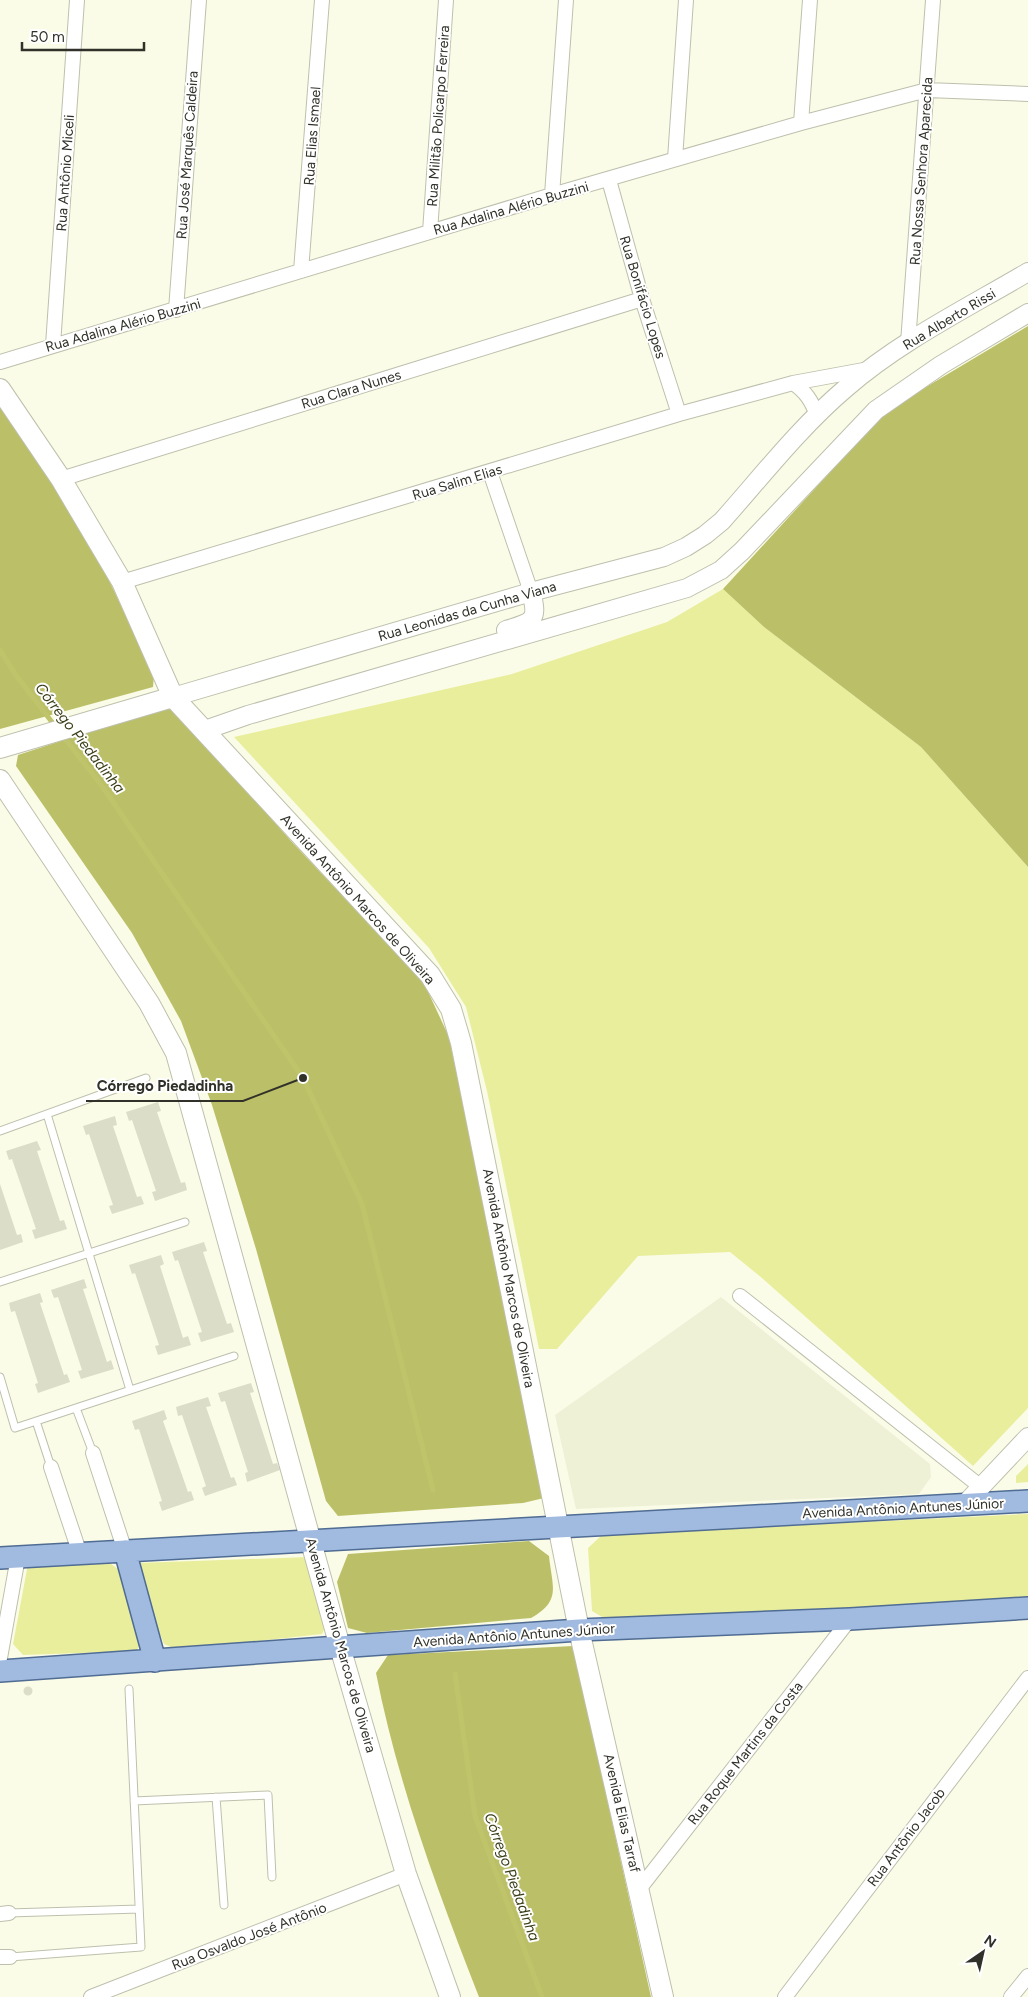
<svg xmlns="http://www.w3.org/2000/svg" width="1028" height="1997" viewBox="0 0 1028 1997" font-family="Figtree,sans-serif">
<rect width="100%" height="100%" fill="#fafce7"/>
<path fill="#eff1d6" d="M721 1297 930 1464 931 1477 919 1494 576 1509 555 1415Z"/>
<path fill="#e9ee9d" d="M723 589 764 627 921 747 1028 867V1408L973 1466 762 1278 730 1252 638 1256 557 1349H539L487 1091 466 1007 429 948 234 737 512 674 667 622Z
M1028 1464V1482L1016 1483V1476Z
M1028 1514V1599L609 1621 592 1611 588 1548 602 1535Z
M309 1557 327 1623 322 1634 178 1650 164 1644 138 1578V1563Z
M108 1562 121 1571 141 1640 137 1651 23 1655 13 1644 28 1564Z"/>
<path fill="#bbc068" d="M1028 326V867L921 747 764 627 723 589 886 411Z
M0 397 86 532 154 675 153 687 0 729Z
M171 705 291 841 424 983 449 1037 544 1498 523 1503 338 1516 326 1501 256 1249 212 1105 181 1021 132 933 16 766 18 755Z
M529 1541 549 1556C552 1586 562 1601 531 1618L367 1633 348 1628 337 1582 348 1554Z
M573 1646 651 1997H479C438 1892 398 1785 376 1673L388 1655Z"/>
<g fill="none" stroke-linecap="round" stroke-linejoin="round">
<path stroke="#bfc46b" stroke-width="5" d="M0 650 15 674 55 726
M62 735 102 786 303 1078 362 1204 433 1490
M455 1674 475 1816 542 1997"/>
</g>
<path fill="#dbddc9" d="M158 1102 161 1111 157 1112 181 1183 185 1182 187 1190 155 1201 152 1192 156 1191 132 1120 129 1121 126 1112Z
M115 1116 117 1125 113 1126 137 1197 141 1196 144 1204 112 1214 109 1206 113 1205 89 1134 86 1135 83 1126Z
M37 1141 41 1150 37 1151 60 1221 64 1220 67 1229 35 1239 32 1230 36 1229 12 1159 9 1160 6 1151Z
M0 1184 17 1235 21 1234 23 1242 0 1250Z
M204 1242 207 1251 203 1252 227 1324 231 1323 234 1332 201 1342 198 1333 202 1332 178 1260 175 1261 172 1252Z
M161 1255 164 1264 160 1266 183 1338 188 1336 191 1345 158 1355 155 1346 159 1345 135 1273 132 1274 129 1265Z
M84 1279 87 1288 83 1289 107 1362 111 1360 114 1369 81 1379 78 1371 82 1370 58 1297 54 1298 51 1290Z
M40 1293 43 1302 40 1303 64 1375 67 1374 70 1382 38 1393 35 1384 38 1383 15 1311 11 1312 9 1303Z
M251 1383 254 1392 250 1393 273 1464 277 1463 280 1470 247 1482 245 1473 248 1472 225 1401 221 1402 218 1393Z
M208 1397 211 1406 206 1407 231 1478 234 1477 237 1485 205 1496 202 1488 206 1486 182 1415 178 1416 176 1407Z
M164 1410 167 1419 163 1421 188 1492 191 1491 194 1500 162 1511 159 1502 162 1501 139 1429 135 1430 132 1421Z
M23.5 1691a4.5 4.5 0 1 1 9 0a4.5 4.5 0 1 1-9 0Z"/>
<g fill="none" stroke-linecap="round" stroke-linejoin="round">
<g stroke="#bec0ad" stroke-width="9">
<path id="service" d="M47 1114 130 1390
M0 1131 146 1078
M0 1282 185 1222
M0 1377 15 1428 234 1356
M76 1408 93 1453
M36 1421 51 1467
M216 1797 224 1905
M134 1801 268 1795 272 1877
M9 1913 139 1909
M10 1957 141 1947 129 1689"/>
</g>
<g stroke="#bec0ad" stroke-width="16">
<path id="minor" d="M801 123 810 0
M675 159 686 0
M609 180 642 299 679 414
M552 195 566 0
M430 232 446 0
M301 271 322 0
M176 310 199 0
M908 343 933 0
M53 345 77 0
M0 362 552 195 801 123 927 90 1028 94
M793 383C806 392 811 400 817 415
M490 472 531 592
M61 479 642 299
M122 582 679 414 793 383 869 369
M740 1296 981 1487
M93 1453 125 1551
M51 1467 80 1554
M0 1658 18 1557
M640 1888 850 1619
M0 1914 9 1913
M0 1957H10
M91 1997 406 1874
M785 1997 1028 1678
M1011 1997 1028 1976"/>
</g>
<g stroke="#bec0ad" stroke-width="20">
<path id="tertiary" d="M506 630C533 622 539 621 531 592
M173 697 531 592 664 557 686 547 705 535 722 521C762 476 800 427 846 388 900 341 967 308 1028 272
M205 730 248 715 687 588 721 570 742 551 876 410 941 365 1028 313
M964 1505 1028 1437"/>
</g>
<g stroke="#bec0ad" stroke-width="22">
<path id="secondary" d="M0 389 61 479 122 582 173 697 430 975 451 1009 461 1043 579 1630 663 1997
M0 748 173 697
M0 780 149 1003 176 1053 340 1647 406 1874 450 1997"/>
</g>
<g stroke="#506c93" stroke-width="24">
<path id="primary" d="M125 1551 155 1661
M0 1558 1028 1501
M0 1671 579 1630 850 1619 1028 1608"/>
</g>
<use href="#service" stroke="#fff" stroke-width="7"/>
<use href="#minor" stroke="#fff" stroke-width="14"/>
<use href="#tertiary" stroke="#fff" stroke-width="18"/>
<use href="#secondary" stroke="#fff" stroke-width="20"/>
<use href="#primary" stroke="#a0bae0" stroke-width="21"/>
</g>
<g text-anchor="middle" stroke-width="4" stroke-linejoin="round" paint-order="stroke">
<g font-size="14" fill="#31312a" stroke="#fff">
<text transform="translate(438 116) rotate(-86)" y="5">Rua Militão Policarpo Ferreira</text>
<text transform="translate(312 136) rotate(-86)" y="5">Rua Elias Ismael</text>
<text transform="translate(187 155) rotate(-86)" y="5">Rua José Marquês Caldeira</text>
<text transform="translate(921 171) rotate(-86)" y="5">Rua Nossa Senhora Aparecida</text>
<text transform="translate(65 173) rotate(-86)" y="5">Rua Antônio Miceli</text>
<text transform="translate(511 208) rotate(-16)" y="5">Rua Adalina Alério Buzzini</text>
<text transform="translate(643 297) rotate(73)" y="5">Rua Bonifácio Lopes</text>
<text transform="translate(949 319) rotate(-31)" y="5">Rua Alberto Rissi</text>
<text transform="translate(123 325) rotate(-16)" y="5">Rua Adalina Alério Buzzini</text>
<text transform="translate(351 389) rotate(-17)" y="5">Rua Clara Nunes</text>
<text transform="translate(457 482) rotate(-17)" y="5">Rua Salim Elias</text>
<text transform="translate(467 611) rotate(-16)" y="5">Rua Leonidas da Cunha Viana</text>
<text transform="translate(358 899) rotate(48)" y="5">Avenida Antônio Marcos de Oliveira</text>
<text transform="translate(509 1278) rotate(79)" y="5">Avenida Antônio Marcos de Oliveira</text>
<text transform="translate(903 1508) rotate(-3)" y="5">Avenida Antônio Antunes Júnior</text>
<text transform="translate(514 1635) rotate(-4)" y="5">Avenida Antônio Antunes Júnior</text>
<text transform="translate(341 1645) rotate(74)" y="5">Avenida Antônio Marcos de Oliveira</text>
<text transform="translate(745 1753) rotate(-52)" y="5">Rua Roque Martins da Costa</text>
<text transform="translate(622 1813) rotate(77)" y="5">Avenida Elias Tarraf</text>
<text transform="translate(906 1837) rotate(-53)" y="5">Rua Antônio Jacob</text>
<text transform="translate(249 1936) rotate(-21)" y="5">Rua Osvaldo José Antônio</text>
</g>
<g font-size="15" font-style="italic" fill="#3c3e18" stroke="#fff">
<text transform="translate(80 738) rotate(52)" y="5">Córrego Piedadinha</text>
<text transform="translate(512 1877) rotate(70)" y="5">Córrego Piedadinha</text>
</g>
</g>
<path fill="none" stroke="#31312a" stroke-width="2" d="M303 1078L243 1101H86"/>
<circle fill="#31312a" stroke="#fff" stroke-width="2" cx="303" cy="1078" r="5"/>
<g font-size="15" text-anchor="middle" font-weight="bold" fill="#31312a" stroke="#fff" stroke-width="4" stroke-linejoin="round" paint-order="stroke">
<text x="165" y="1091">Córrego Piedadinha</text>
</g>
<g transform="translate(983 1952) rotate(34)" stroke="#ffffff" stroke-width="4" paint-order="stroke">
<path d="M0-4L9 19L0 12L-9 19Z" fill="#31312a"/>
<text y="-8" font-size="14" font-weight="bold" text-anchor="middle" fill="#31312a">N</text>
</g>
<path d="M22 42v8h122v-8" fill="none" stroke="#31312a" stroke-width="2.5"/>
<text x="30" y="42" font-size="15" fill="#31312a" stroke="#ffffff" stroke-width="4" paint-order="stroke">50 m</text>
</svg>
